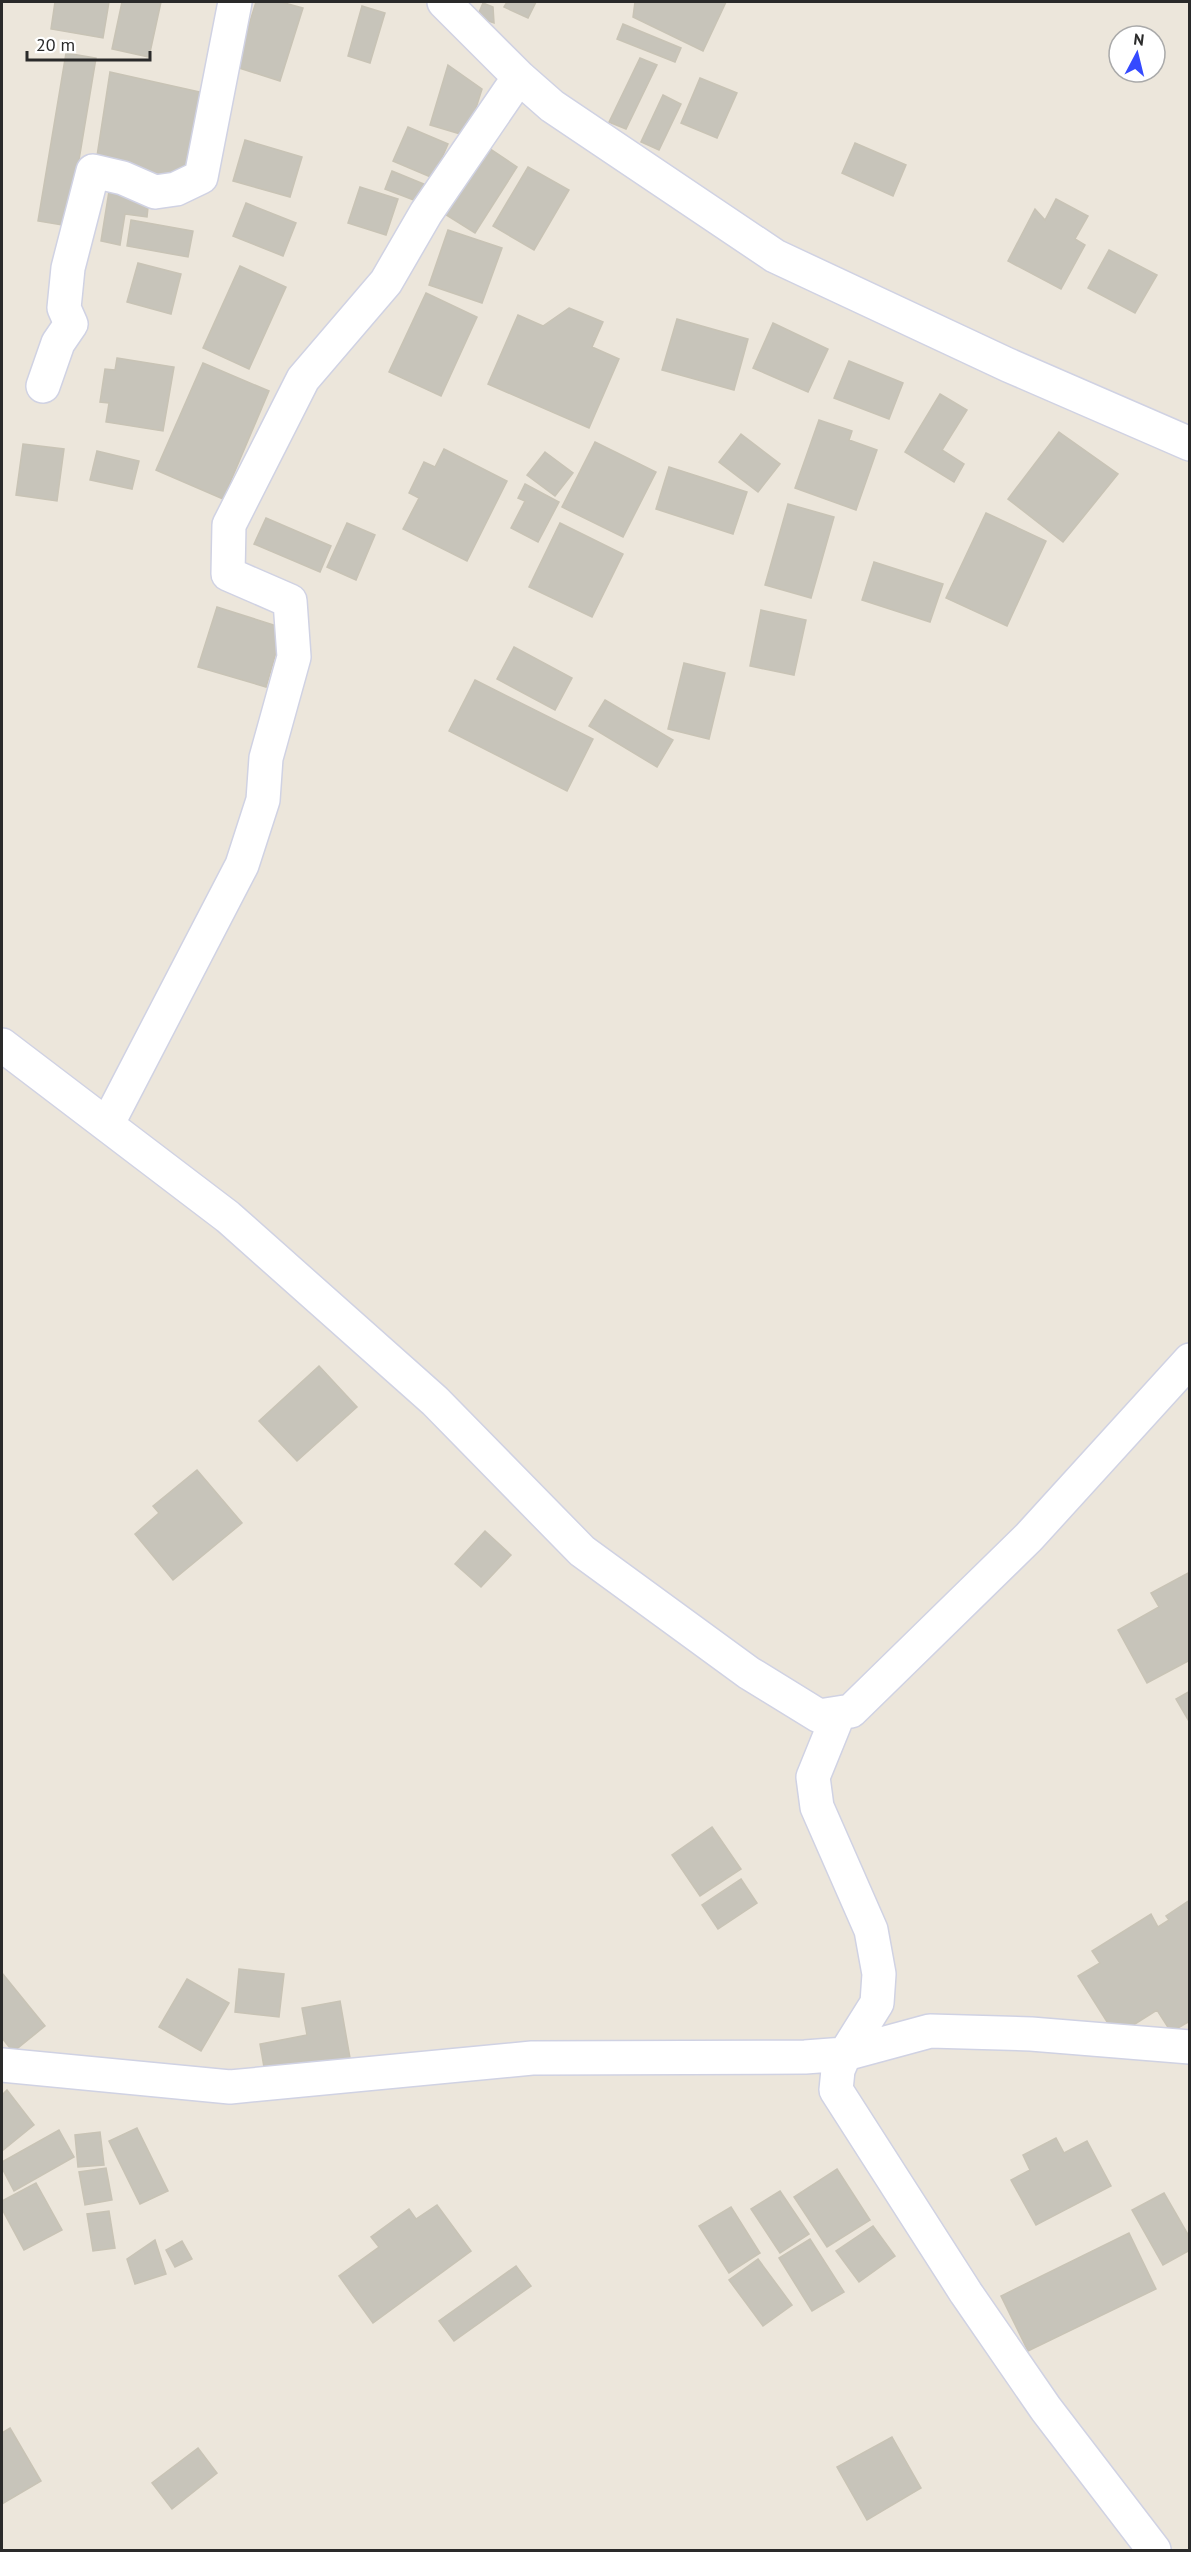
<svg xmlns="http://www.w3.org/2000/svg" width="1191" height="2552" viewBox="0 0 1191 2552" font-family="'PT Sans',sans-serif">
<rect width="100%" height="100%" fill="#ece6db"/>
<path fill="#c7c4ba" stroke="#c8c3b5" stroke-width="1.5" d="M55 2H109L103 38 51 29Z
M122 2H161L149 57 112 49Z
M256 2H281L303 8 280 81 236 67Z
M507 2H536L528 18 504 7Z
M635 2H726L703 51 633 17Z
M483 3 493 7 494 23 477 17Z
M362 6 385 13 370 63 348 56Z
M623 24 681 48 675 62 617 39Z
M66 53 96 58 68 226 38 221Z
M640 58 657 65 626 129 609 122Z
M448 65 482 89 467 136 430 125Z
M110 72 200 92 186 176 154 175 97 156Z
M700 78 737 93 717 138 681 123Z
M663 95 681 104 659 150 641 142Z
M408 127 448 144 433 178 393 161Z
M245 140 302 157 290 197 233 181Z
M855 143 906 165 893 196 842 173Z
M483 144 517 167 475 233 440 211Z
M528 167 569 190 534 250 493 226Z
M392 171 426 185 419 202 385 189Z
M360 187 398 199 386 235 348 223Z
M109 191 149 198 147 217 125 214 120 245 101 241Z
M1056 199 1088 216 1075 239 1085 245 1061 289 1008 261 1035 209 1045 220Z
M246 203 296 223 283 256 233 236Z
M131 220 193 231 188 257 127 246Z
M448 230 502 248 482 303 429 285Z
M1109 250 1157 275 1135 313 1088 288Z
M138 263 181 274 171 314 127 302Z
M240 266 286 287 249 369 203 348Z
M426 293 477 317 441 396 389 372Z
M569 308 603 322 592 347 619 359 589 428 488 384 518 315 543 326Z
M677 319 748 339 734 390 662 370Z
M773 323 828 349 808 392 753 368Z
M117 358 174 367 163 431 106 422 109 403 100 402 105 369 115 370Z
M849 361 903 383 889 419 834 398Z
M203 363 269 391 223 499 156 470Z
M940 394 967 410 942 450 964 464 954 482 905 452Z
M819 420 852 431 849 440 877 450 856 510 795 488Z
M1059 432 1118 474 1063 542 1008 499Z
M741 434 780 464 758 492 719 462Z
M595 442 656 472 623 537 562 507Z
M23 444 64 449 57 501 16 495Z
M444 449 507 481 467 561 403 529 419 498 409 493 424 462 435 467Z
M97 451 139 461 132 489 90 480Z
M545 452 573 473 555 496 527 475Z
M669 467 747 492 733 534 656 509Z
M525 484 559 502 538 542 511 528 525 501 518 498Z
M788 504 834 517 811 598 765 585Z
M986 513 1046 541 1007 626 946 598Z
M266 518 331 546 320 572 254 544Z
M347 523 375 535 356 580 327 567Z
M560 523 623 554 592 617 529 587Z
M874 562 943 584 930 622 862 600Z
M217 607 283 628 266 687 198 667Z
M761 610 806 620 794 675 750 666Z
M514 647 572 678 555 710 497 679Z
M684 663 725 673 709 739 668 729Z
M475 680 593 739 567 791 449 731Z
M605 700 673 740 657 767 589 726Z
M319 1366 357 1407 297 1461 259 1421Z
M197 1470 242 1523 173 1580 135 1534 159 1513 153 1506Z
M485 1531 511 1555 481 1587 455 1564Z
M1190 1572V1660L1147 1683 1118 1630 1159 1607 1151 1593Z
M1190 1691V1723L1176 1699Z
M712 1827 741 1869 700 1896 672 1855Z
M741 1879 757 1903 718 1929 702 1905Z
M1190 1900V2021L1171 2032 1157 2010 1116 2036 1078 1976 1100 1963 1092 1951 1151 1914 1158 1927 1169 1920 1166 1916Z
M239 1969 284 1974 279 2017 235 2012Z
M2 1973 45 2026 13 2052 2 2038Z
M187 1979 229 2003 201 2051 159 2027Z
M340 2001 350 2058 265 2073 260 2044 307 2035 302 2008Z
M7 2090 34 2125 2 2151V2095Z
M137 2128 168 2191 140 2204 109 2141Z
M59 2130 74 2157 14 2191 2 2168V2162Z
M100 2132 104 2165 78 2167 75 2135Z
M1056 2138 1064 2153 1087 2141 1111 2186 1036 2225 1011 2180 1030 2170 1023 2155Z
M106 2168 112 2200 85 2205 79 2172Z
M837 2169 870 2220 827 2247 794 2197Z
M36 2183 62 2230 24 2250 2 2209V2201Z
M780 2191 809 2234 780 2253 751 2209Z
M1164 2193 1190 2238V2250L1163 2265 1132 2210Z
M437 2205 471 2251 373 2323 339 2276 379 2247 371 2237 409 2209 416 2219Z
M731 2207 760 2253 729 2273 699 2226Z
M109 2211 115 2248 93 2251 87 2214Z
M873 2226 895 2256 859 2282 836 2251Z
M1129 2233 1156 2289 1028 2351 1001 2296Z
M810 2239 844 2292 812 2311 779 2258Z
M155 2240 166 2274 135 2284 127 2259Z
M182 2241 192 2259 175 2267 166 2250Z
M758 2259 792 2305 763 2326 729 2280Z
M516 2266 531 2286 454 2341 439 2321Z
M10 2428 41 2481 2 2504V2433Z
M892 2437 921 2488 867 2520 837 2467Z
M198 2448 217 2473 172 2509 152 2483Z"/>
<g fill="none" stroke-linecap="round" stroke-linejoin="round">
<g stroke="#d0d2e3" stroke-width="36">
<path id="street" d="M444 2 519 77 552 106 775 256 1008 365 1190 444
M43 386 58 343 71 324 64 308 68 268 93 171 123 178 155 192 176 189 201 177 235 2
M2 1045 228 1217 435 1401 582 1551 749 1673 819 1716 851 1711 1029 1537 1190 1360
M107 1125 242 865 263 800 266 758 294 657 290 601 228 574 229 525 303 379 386 282 426 213 519 77
M839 1713 813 1777 817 1807 871 1930 879 1974 877 2003 845 2054 838 2070 836 2090 966 2293 1046 2409 1154 2550
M2 2065 230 2087 532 2058 805 2057 845 2054 930 2031 1031 2034 1190 2047"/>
</g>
<use href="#street" stroke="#fff" stroke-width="33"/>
</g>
<rect width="1191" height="2552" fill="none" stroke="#2a2a2a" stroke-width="6"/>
<g transform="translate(1137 54) rotate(7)"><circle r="28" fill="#ffffff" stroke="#aaaaaa" stroke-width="1.5"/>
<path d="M0-4.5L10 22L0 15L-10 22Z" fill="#354aff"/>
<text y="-9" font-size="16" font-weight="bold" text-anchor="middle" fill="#2a2a2a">N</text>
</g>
<path d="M27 51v9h123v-9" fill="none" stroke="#2a2a2a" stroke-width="3"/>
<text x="36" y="51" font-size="18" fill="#2a2a2a" stroke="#ffffff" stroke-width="4.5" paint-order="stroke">20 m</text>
</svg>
